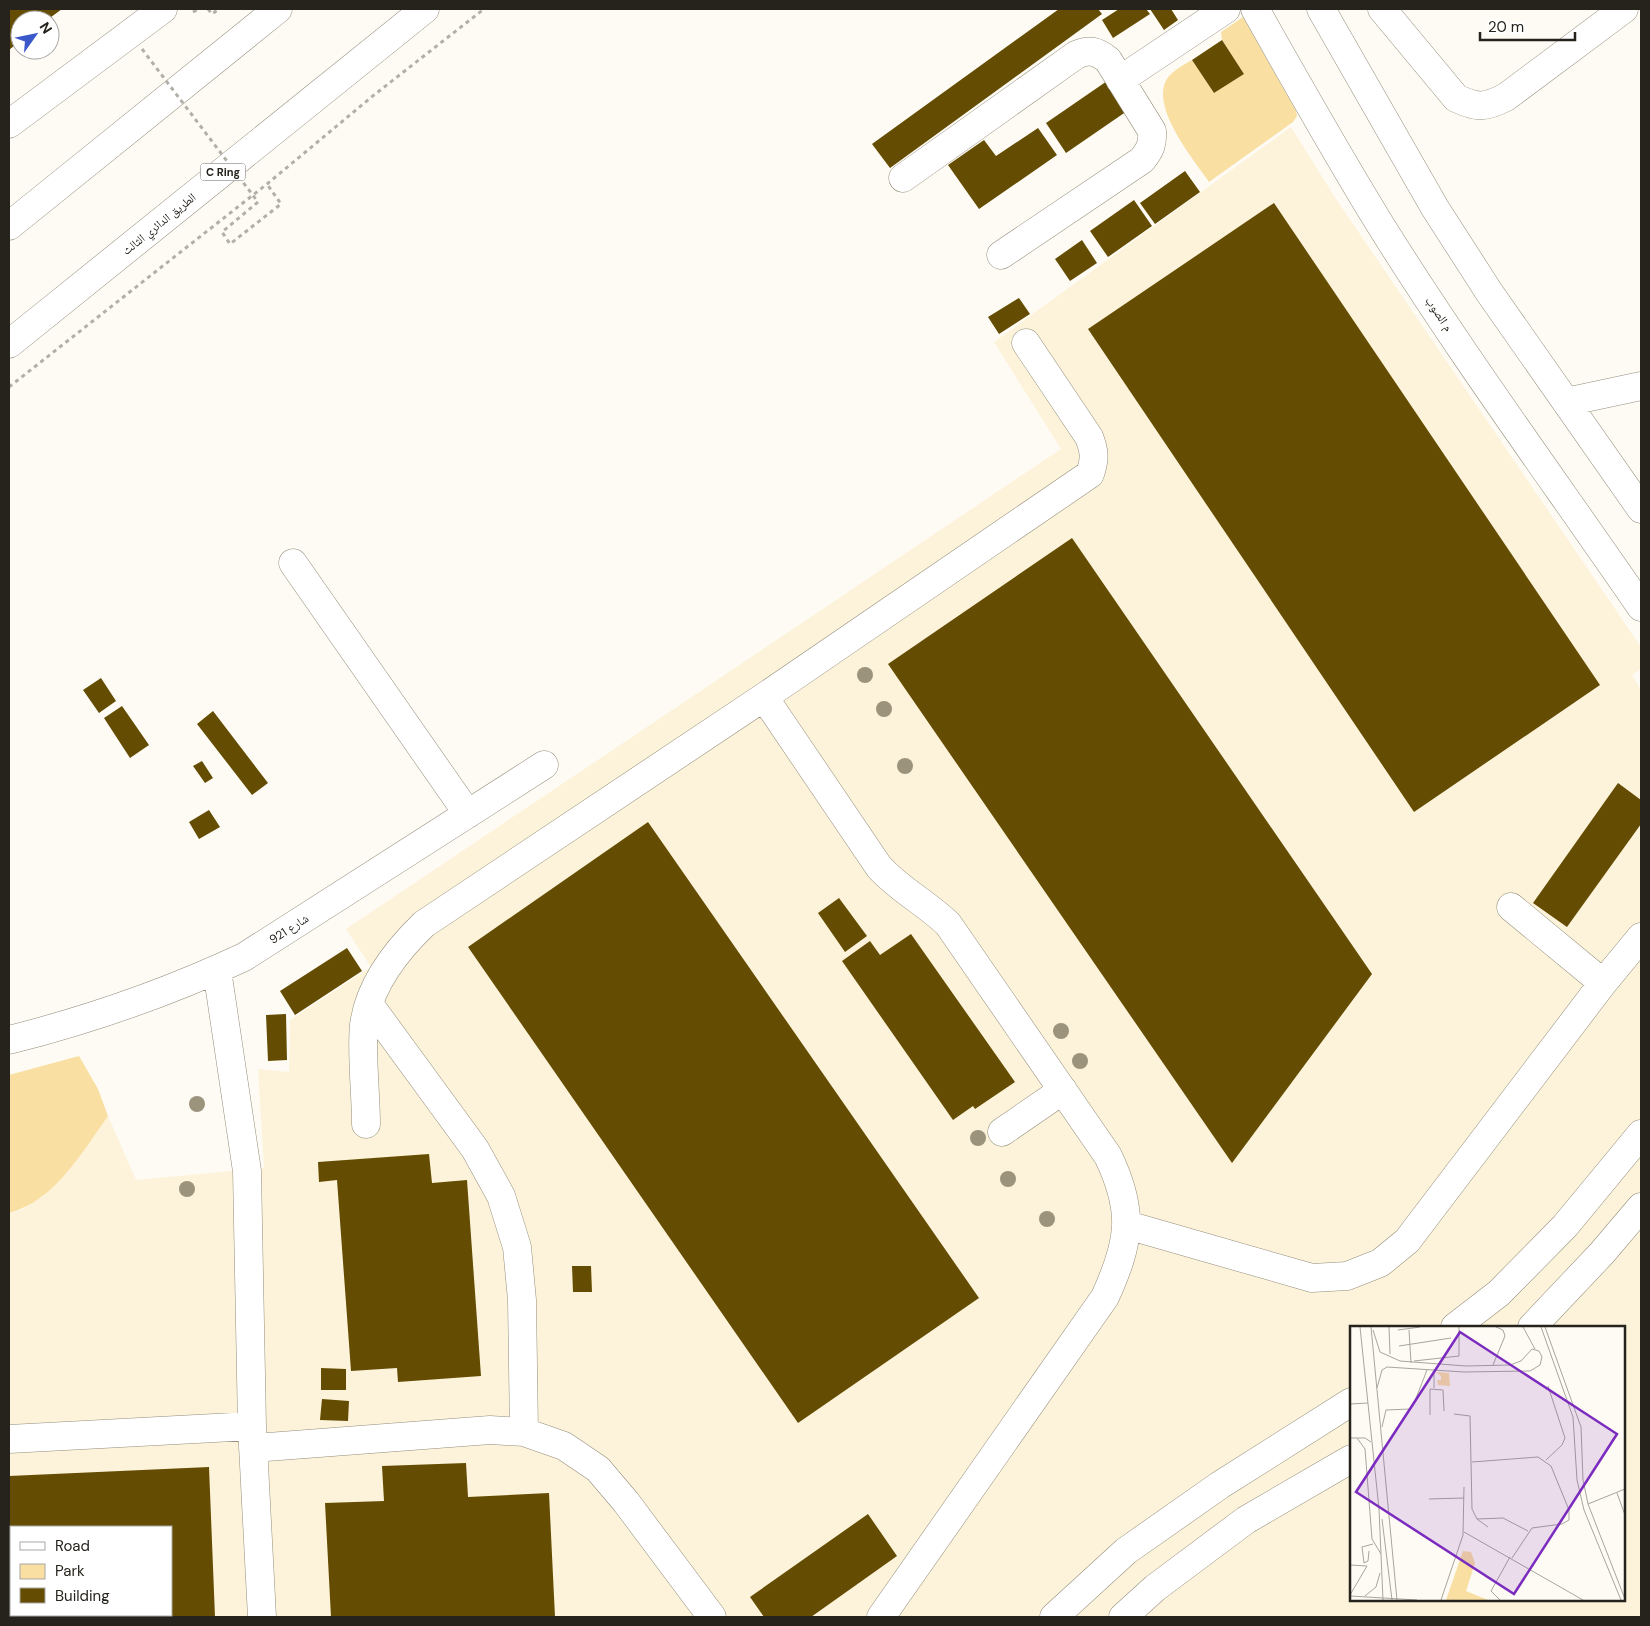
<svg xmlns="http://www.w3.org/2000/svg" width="1650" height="1626" viewBox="0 0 1650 1626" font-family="'DM Sans','Noto Naskh Arabic',sans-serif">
<rect width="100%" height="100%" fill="#fefbf4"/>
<path fill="#fdf3da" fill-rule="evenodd" d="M1291 127 1336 199 1641 647V669L1632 675 1641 690V1617H9V1213L21 1210 43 1196 67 1173 108 1116 136 1180 264 1168 258 1069 289 1072 290 1020 371 967 346 929 1061 449 994 342ZM1351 1327H1624V1600H1351ZM11 1527H171V1615H11Z"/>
<path fill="#f9dfa1" d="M1243 17 1296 111 1297 116 1293 122 1209 182C1194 160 1145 102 1170 75 1176 69 1185 64 1192 60L1214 93 1244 74 1222 40 1221 32Z
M79 1056 98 1089 108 1116C82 1152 55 1201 9 1213V1075Z"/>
<path fill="#644d02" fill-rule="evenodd" d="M9 9H62L47 20H20V41L9 50Z
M1059 9H1098L1102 14 890 168 872 144Z
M1119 9H1146L1150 14 1113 38 1102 20Z
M1150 9H1171L1178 20 1164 30Z
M1222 40 1244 74 1214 93 1192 60Z
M1110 79 1130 109 1066 153 1046 123Z
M1038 128 1057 155 979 209 948 165 984 140 996 156Z
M1185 171 1200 192 1155 224 1140 203Z
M1134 200 1152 226 1108 257 1090 231Z
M1274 203 1600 685 1414 812 1088 329Z
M1082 240 1097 263 1070 281 1055 259Z
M1019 298 1030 314 999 334 988 317Z
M1072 538 1372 974 1232 1163 888 664Z
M101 678 116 701 99 713 83 690Z
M122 706 149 745 130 758 104 718Z
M213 711 268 783 252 795 197 724Z
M202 761 213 778 205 783 193 766Z
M1618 783 1641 800V824L1567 927 1533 903Z
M209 810 220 827 199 839 189 822Z
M648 822 979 1298 798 1423 468 947Z
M839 898 867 936 845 952 818 913Z
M911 934 1015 1082 975 1109 973 1106 953 1120 842 961 870 941 880 955Z
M347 948 362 971 295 1015 280 991Z
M286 1014 287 1060 268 1061 266 1015Z
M429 1154 432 1183 467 1180 481 1376 398 1382 397 1368 351 1371 337 1180 319 1182 318 1162Z
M572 1266H591L592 1292H573Z
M321 1368 346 1369V1390H321Z
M322 1399 349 1401 348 1421 320 1420Z
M466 1463 468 1497 549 1493 555 1617H331L325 1503 384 1501 382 1466Z
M209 1467 215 1617H9V1476ZM11 1527H171V1615H11Z
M868 1514 897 1556 811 1617H764L750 1597Z"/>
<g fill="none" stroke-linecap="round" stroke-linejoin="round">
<g stroke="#938d7c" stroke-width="29">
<path id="minor" d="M1255 9C1295 80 1335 151 1378 221 1460 353 1553 479 1641 607
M1321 9 1435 208 1489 292 1641 509
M1382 9 1456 98C1477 108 1485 108 1506 97L1624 9
M1120 80 1226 9
M9 124 163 9
M903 178 1076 55C1089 49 1097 51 1108 60L1152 131C1153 144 1150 150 1142 160L1001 255
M1566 402 1641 386
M293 563 468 814
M764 697 879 867C900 890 926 903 948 924L1108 1156C1135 1212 1130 1242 1105 1297L881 1617
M1511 907 1603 983
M217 970 247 1171 252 1426 262 1617
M369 1004 475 1149 501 1196 517 1247 522 1300 524 1432
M9 1040C89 1020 169 992 244 957L544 765
M366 1124C366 1094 361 1053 364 1025 369 985 396 951 424 924L764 697 1090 474C1095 459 1095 452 1089 437L1026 343
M1002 1132 1063 1090
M1127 1225 1312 1278 1347 1276 1380 1263 1407 1241 1603 983 1641 937
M1455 1327 1499 1293 1565 1226 1641 1134
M1532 1327 1602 1253 1641 1207
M9 1439 252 1426
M253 1448 490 1430 524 1432 564 1446 598 1469 626 1502 712 1617
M1054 1617 1126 1551 1220 1485 1351 1402
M1123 1617 1155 1588 1246 1520 1351 1459"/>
</g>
<g stroke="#938d7c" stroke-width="29">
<path id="highway" d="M9 226 278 9
M9 344 425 9"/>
</g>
<path stroke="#b2afa9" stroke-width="3" stroke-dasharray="4 4" stroke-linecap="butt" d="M208 9 212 14 219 9
M193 12 199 9
M258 202 222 232 230 244 281 204 267 184
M9 387 267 184 374 95 484 9"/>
<use href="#minor" stroke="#fff" stroke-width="28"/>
<use href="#highway" stroke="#fff" stroke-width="28"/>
<path stroke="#b2afa9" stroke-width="3" stroke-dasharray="4 4" stroke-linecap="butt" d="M142 49 258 202"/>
</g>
<g fill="#9c937c">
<circle cx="865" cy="675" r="8"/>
<circle cx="884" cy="709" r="8"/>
<circle cx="905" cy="766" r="8"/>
<circle cx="1061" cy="1031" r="8"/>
<circle cx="1080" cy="1061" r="8"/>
<circle cx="197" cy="1104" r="8"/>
<circle cx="978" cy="1138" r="8"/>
<circle cx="1008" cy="1179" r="8"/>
<circle cx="187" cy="1189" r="8"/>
<circle cx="1047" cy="1219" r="8"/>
</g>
<g text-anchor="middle" stroke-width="5" stroke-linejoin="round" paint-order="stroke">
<rect fill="#fff" stroke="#676561" stroke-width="1" x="200.5" y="163.5" width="45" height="17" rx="4"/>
<g font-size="11" font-weight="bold" fill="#26231d">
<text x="223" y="176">C Ring</text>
</g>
<g font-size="12" fill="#26231d" stroke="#fff">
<text transform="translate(159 224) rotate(-39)" y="4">الطريق الدائري الثالث</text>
<text transform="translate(1439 314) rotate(56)" y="4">م الصوب</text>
<text transform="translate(289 929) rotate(-33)" y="4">شارع 921</text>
</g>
</g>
<g transform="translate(1350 1326)">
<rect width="275" height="275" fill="#fefbf4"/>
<path d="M86 46 99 47 100 60 88 59 87 54H91V50ZM113 225 121 226 125 237 116 265 138 274H96Z" fill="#f9dfa1"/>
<path fill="none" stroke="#a8a59e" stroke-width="1" d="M10 1 29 183 33 274M21 1 47 274M39 1 40 28M173 1 185 23M191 1 223 91 227 154 234 184 271 274M195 1 231 101 233 154 238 178 275 273M23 4 30 26 50 35 116 40 160 39 171 35 182 23 189 25 192 31 190 39 180 45 114 46 37 41 32 44 27 62M48 4 70 1M59 4 61 37M49 20 101 12M64 35 109 30V1M143 39 155 10 153 4 146 1M84 45V62M0 78 18 77M104 88 120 90 122 183 127 193 138 201M80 89V63L93 64 94 85M32 101 36 84 60 83 63 80 77 44M0 112H15L21 116M7 112 15 123 22 213 31 228M196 134 212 119 215 112 198 60M122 136 188 131 201 140 219 184V194L212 198 182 202 162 232M267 167 275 189M79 173 114 172M238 178 275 163M32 193 42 274M127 193 153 192 178 205M0 198V223M114 206 233 274M19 225 18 235 14 237 12 221 23 218M0 239 17 240 0 269M0 270 67 274M15 270 26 261 30 247M91 274 113 209 114 161M150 274 141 265 160 231"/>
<path fill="#7b2cbf" fill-opacity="0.15" stroke="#7b2cbf" stroke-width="2.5" d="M110 6 267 108 164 268 6 166Z"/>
<rect width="275" height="275" fill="none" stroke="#26231d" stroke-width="2.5"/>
</g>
<rect width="1650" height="1626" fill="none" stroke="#26231d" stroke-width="20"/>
<rect x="10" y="1526" width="162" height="90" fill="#ffffff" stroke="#a8a7a5"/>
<rect x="20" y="1542" width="25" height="8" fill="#ffffff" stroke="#a8a7a5"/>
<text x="55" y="1551" font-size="15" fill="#26231d">Road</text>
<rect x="20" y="1564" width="25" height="15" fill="#f9dfa1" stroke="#a8a7a5"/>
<text x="55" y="1576" font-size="15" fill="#26231d">Park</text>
<rect x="20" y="1588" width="25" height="15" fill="#644d02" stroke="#a8a7a5"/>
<text x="55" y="1601" font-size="15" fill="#26231d">Building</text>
<g transform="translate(35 35) rotate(57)"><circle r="24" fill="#ffffff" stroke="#a8a7a5"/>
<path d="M0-4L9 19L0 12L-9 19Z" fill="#3b58cb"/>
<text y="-8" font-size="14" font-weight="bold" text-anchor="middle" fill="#26231d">N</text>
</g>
<path d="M1480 32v8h95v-8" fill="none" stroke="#26231d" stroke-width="2.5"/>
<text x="1488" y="32" font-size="15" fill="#26231d" stroke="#ffffff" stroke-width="4" paint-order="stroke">20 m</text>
</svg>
